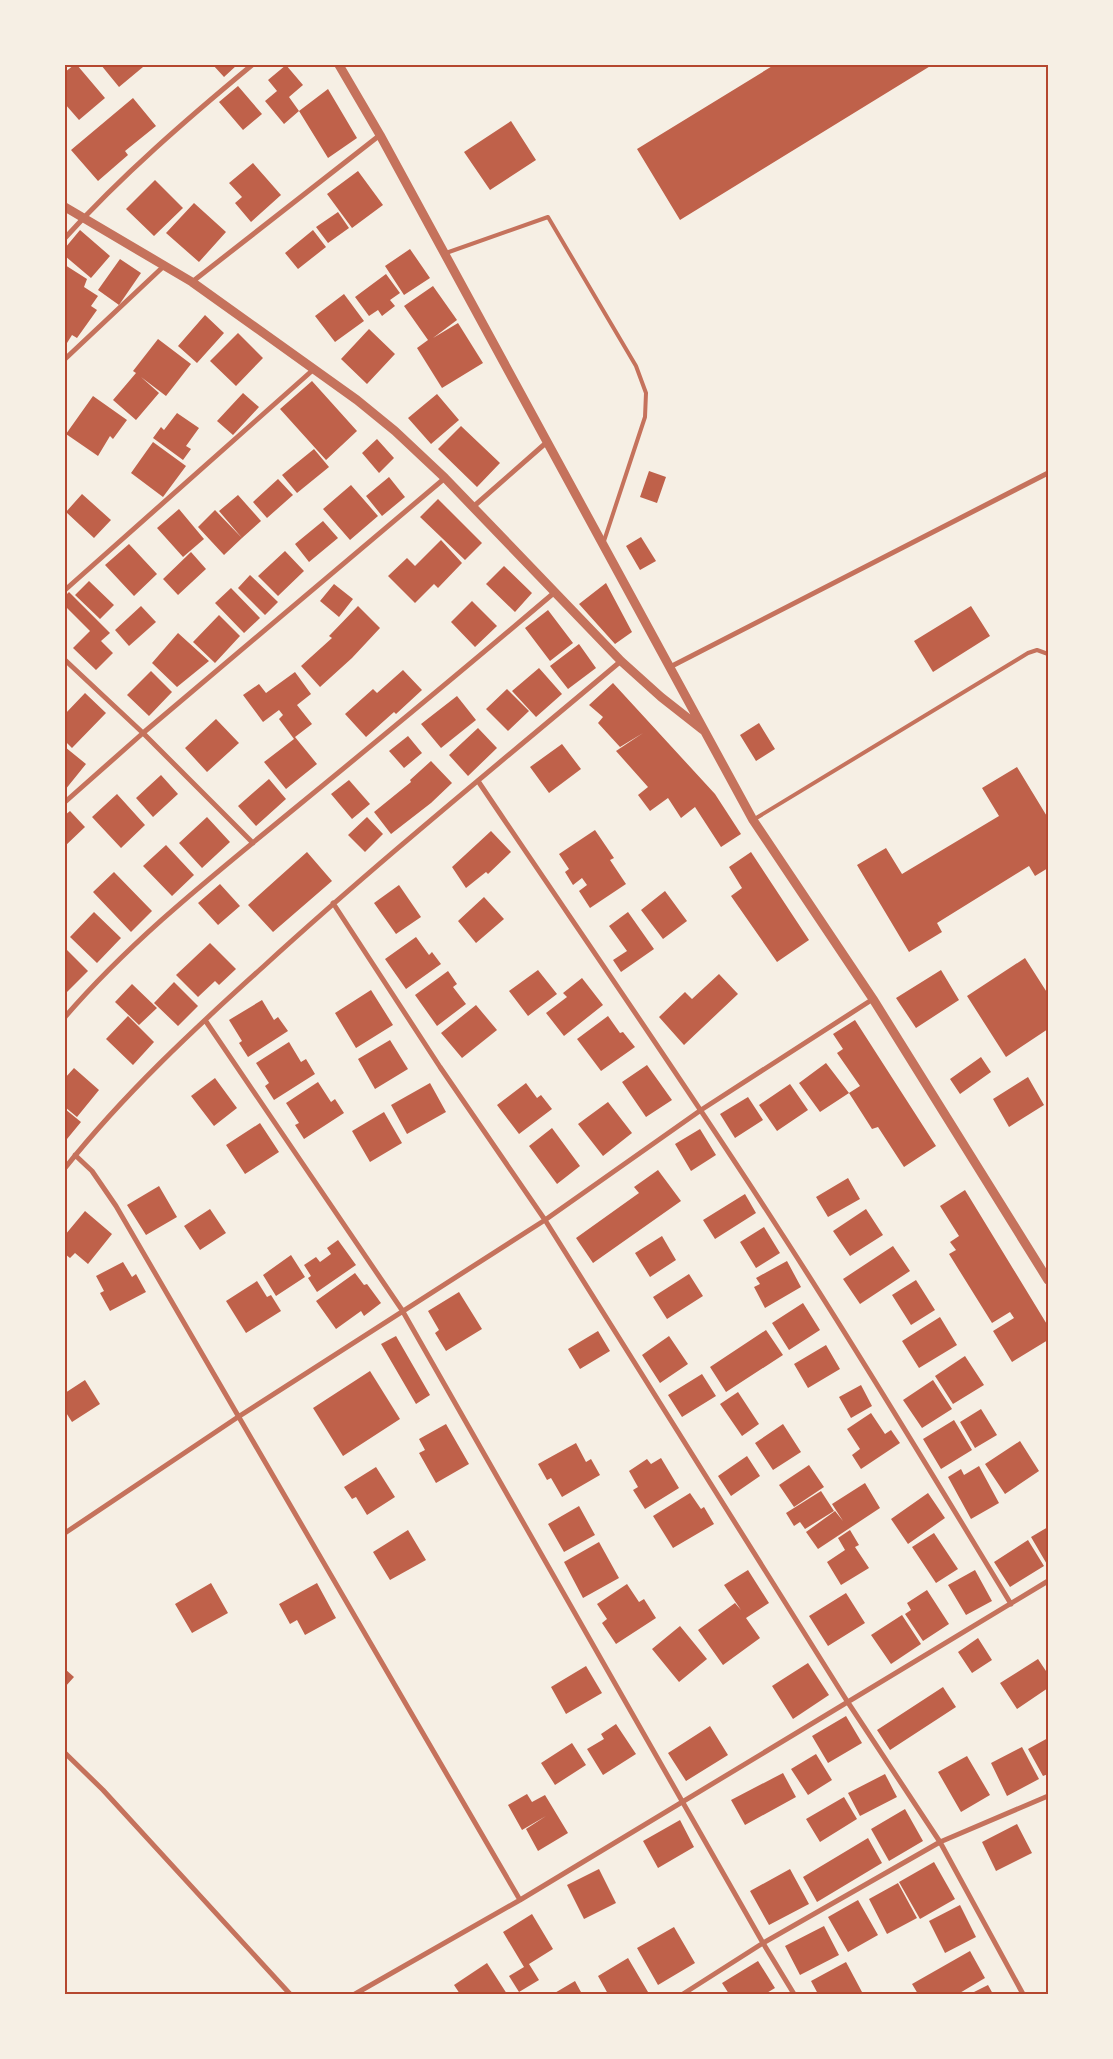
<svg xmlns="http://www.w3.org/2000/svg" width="1113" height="2059" viewBox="0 0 1113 2059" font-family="'IBM Plex Sans',sans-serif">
<rect width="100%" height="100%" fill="#f6efe4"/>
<path fill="#bf614a" d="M74 65H77L105 98 79 120 65 104V72Z
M101 65H142L143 67 119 87Z
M213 65H237L224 77Z
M286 65 303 85 289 97 299 111 328 89 357 138 328 158 299 111 284 124 265 101 277 91 268 80Z
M774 65H932L680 220 637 149Z
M238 86 262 114 243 130 219 102Z
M133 98 156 126 125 151 128 155 98 181 71 150Z
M511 121 536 160 490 190 464 152Z
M253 163 281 195 251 222 235 203 242 197 229 183Z
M358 171 383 205 352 228 327 194Z
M155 180 183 208 154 236 126 209Z
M194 203 226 232 199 262 166 233Z
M338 212 349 228 328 243 316 227Z
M80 230 110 256 91 278 65 256V248Z
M313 230 326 247 298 269 285 253Z
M410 249 430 278 404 295 385 266Z
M120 259 141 273 119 305 98 290Z
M65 265 87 279 84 287 98 296 91 306 97 310 77 338 72 335 67 343 65 342Z
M386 274 400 293 390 300 395 306 382 316 378 310 369 316 355 297Z
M433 286 457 320 433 338 458 323 483 363 442 388 417 348 428 340 404 306Z
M344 294 364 321 335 342 315 316Z
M205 315 224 333 197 363 178 346Z
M369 329 395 354 367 384 341 359Z
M238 333 263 358 236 386 210 361Z
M158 339 191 364 166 396 141 377 159 393 136 420 113 400 136 373 133 371Z
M312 381 357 431 326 460 280 409Z
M243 393 259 407 233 435 217 421Z
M437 394 459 420 431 444 408 418Z
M93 396 127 420 113 439 110 436 98 456 66 434Z
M177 413 199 428 186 446 191 449 183 460 153 438 161 427 164 430Z
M461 426 500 463 477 487 438 449Z
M377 439 394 458 379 473 362 453Z
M153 442 186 466 163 497 131 473Z
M314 449 329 467 297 493 282 475Z
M649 471 666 477 657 503 640 497Z
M389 477 405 497 382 516 366 496Z
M278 479 293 495 267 518 253 502Z
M351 485 378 516 350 540 323 509Z
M82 494 111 520 94 538 66 512Z
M238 495 261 521 242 538 219 511Z
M438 499 482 543 465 560 420 517Z
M179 509 204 539 183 557 157 528Z
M215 510 242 538 224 555 198 527Z
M323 521 338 538 309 562 295 544Z
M641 537 656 561 640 570 626 546Z
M441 540 462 563 438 588 434 584 415 603 388 576 407 558 415 566Z
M129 544 157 574 134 596 105 565Z
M285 551 304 571 278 596 258 576Z
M191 552 206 569 178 595 163 579Z
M504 566 532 593 515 612 486 584Z
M250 575 278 602 265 615 238 588Z
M89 581 114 605 100 619 75 595Z
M606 583 632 632 615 644 579 604Z
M334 584 353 599 339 617 320 601Z
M231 588 260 618 244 633 215 603Z
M69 592 110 633 101 641 113 653 96 670 73 648 90 631 65 606V596Z
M472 601 497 626 475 647 451 622Z
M141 606 156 622 129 646 115 630Z
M358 606 380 628 352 658 320 687 301 666 332 638 329 636Z
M971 606 990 636 933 672 914 641Z
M548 610 573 643 550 661 525 628Z
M219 615 240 636 215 663 193 642Z
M178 633 209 661 177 687 152 663Z
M579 644 596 668 568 689 550 666Z
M539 668 562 694 536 717 512 691Z
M403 670 422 690 396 714 394 712 366 737 345 714 373 689 377 693Z
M151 671 172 692 149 716 127 695Z
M295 672 311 694 297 705 312 724 295 737 317 764 286 789 264 762 294 739 279 719 283 715 279 710 263 722 243 695 259 684 266 693Z
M613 683 715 794 741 834 721 847 695 807 681 818 668 798 650 811 638 795 648 787 616 751 643 733 620 747 598 723 603 717 589 705Z
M507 689 529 711 508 731 486 709Z
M85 693 106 713 72 748 65 741V714Z
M457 696 476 720 441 748 421 724Z
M216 719 239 743 207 772 185 748Z
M759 723 775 749 756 761 740 735Z
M478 728 497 748 468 776 449 755Z
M408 736 422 753 404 768 389 751Z
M562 744 581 769 549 793 530 767Z
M65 747 86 764 65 790Z
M431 761 452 783 431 803 391 834 374 812 411 782 410 780Z
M1017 767 1048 818V868L1035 876 1029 866 937 923 942 932 909 952 857 865 886 848 902 874 999 816 982 788Z
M161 775 178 794 153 817 136 798Z
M269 779 286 799 256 826 238 806Z
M349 780 370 804 352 819 331 794Z
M117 794 145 825 121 848 92 817Z
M70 811 85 827 65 846V815Z
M207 817 230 842 202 868 179 843Z
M367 817 383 834 365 852 348 835Z
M595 830 614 858 610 860 626 884 590 908 579 891 587 885 582 878 573 885 565 872 569 869 559 854Z
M491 831 511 852 488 874 486 872 466 888 452 867Z
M166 845 194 875 172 896 143 866Z
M307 852 332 881 273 932 248 905Z
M751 852 809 940 777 962 731 896 742 888 729 867Z
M114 872 152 911 131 932 93 892Z
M220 884 240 906 218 925 198 903Z
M399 885 421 917 396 934 374 903Z
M665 891 687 921 663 939 641 910Z
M484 897 504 919 476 943 458 921Z
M94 912 121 938 97 963 70 937Z
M628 912 654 949 621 972 613 960 627 951 609 926Z
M416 937 429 955 432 952 441 964 406 989 385 959Z
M210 943 236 969 219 985 215 981 198 997 176 975Z
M65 948 88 971 65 994Z
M1025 958 1048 994V1029L1006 1057 967 996Z
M538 970 557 994 528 1016 509 991Z
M941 970 959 1000 916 1028 896 998Z
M448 971 457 984 453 987 466 1004 437 1026 415 995Z
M719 974 738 994 684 1045 659 1017 685 992 692 999Z
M582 978 603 1005 564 1036 546 1013 567 997 563 993Z
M174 982 198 1006 178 1026 154 1003Z
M132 984 157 1008 139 1025 115 1002Z
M371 990 393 1025 356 1048 335 1013Z
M262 1000 274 1020 278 1017 288 1031 248 1057 239 1043 242 1041 229 1020Z
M476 1005 497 1030 462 1058 441 1033Z
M128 1016 154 1042 133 1065 106 1039Z
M608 1016 620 1033 623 1032 635 1047 601 1071 577 1039Z
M855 1020 936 1146 904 1167 878 1127 872 1129 849 1093 860 1086 837 1053 843 1049 833 1034Z
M390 1040 408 1069 375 1089 358 1059Z
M289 1042 301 1062 306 1059 315 1074 274 1100 265 1086 269 1083 256 1063Z
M981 1057 991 1072 960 1094 950 1079Z
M826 1063 849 1093 820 1112 799 1083Z
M647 1065 672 1100 646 1117 622 1082Z
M74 1068 99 1090 77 1117 65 1107V1078Z
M1028 1077 1044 1105 1009 1127 993 1099Z
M215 1078 237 1108 214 1126 191 1096Z
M318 1082 331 1102 335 1099 344 1113 304 1139 295 1125 299 1123 286 1103Z
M430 1083 446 1112 407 1134 391 1105Z
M526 1083 537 1098 541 1095 552 1109 519 1134 497 1105Z
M790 1084 808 1110 777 1131 759 1105Z
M748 1097 763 1120 735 1138 720 1114Z
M608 1102 632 1133 603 1156 578 1124Z
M65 1109 81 1122 67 1139 65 1138Z
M384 1112 402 1143 370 1162 352 1131Z
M260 1123 279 1152 245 1174 226 1145Z
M552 1128 580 1166 557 1184 529 1146Z
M700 1129 716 1155 691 1171 675 1144Z
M658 1170 681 1201 593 1263 576 1238 639 1193 634 1187Z
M848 1178 860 1199 828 1217 816 1197Z
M159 1186 177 1217 146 1235 127 1205Z
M965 1190 1048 1326V1340L1012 1362 993 1331 1014 1318 1010 1312 992 1323 949 1254 956 1250 950 1242 959 1236 940 1206Z
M745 1194 756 1213 715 1239 703 1220Z
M210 1209 226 1233 200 1250 184 1226Z
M866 1209 883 1235 850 1256 833 1231Z
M85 1211 112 1234 88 1264 75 1253 70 1258 65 1254V1235Z
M764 1227 780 1253 756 1268 740 1242Z
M662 1236 676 1260 650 1277 635 1253Z
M338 1240 356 1265 317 1292 308 1278 311 1276 304 1265 316 1257 320 1262 331 1254 327 1248Z
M893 1246 910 1271 860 1304 843 1279Z
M291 1255 305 1277 276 1296 263 1275Z
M787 1261 801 1287 765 1308 754 1287 760 1284 756 1278Z
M123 1262 132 1277 136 1274 146 1292 110 1311 100 1293 104 1291 96 1276Z
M355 1273 364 1285 367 1284 381 1303 364 1316 361 1311 336 1329 316 1301Z
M689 1274 703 1296 667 1319 653 1297Z
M916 1280 935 1310 911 1325 892 1295Z
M257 1281 267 1297 271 1295 281 1311 246 1333 226 1301Z
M459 1292 482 1329 446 1351 435 1333 439 1330 428 1311Z
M803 1303 820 1330 789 1350 772 1323Z
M940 1317 957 1345 919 1368 902 1341Z
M766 1330 783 1355 726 1392 710 1367Z
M598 1331 610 1351 580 1369 568 1349Z
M396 1336 430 1395 416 1404 381 1344Z
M669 1336 688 1364 660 1383 642 1355Z
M826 1345 840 1369 808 1388 794 1364Z
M965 1356 984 1385 953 1404 935 1376Z
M370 1371 400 1419 343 1456 313 1408Z
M702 1374 716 1396 682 1417 668 1395Z
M85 1380 100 1404 72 1422 65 1411V1393Z
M933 1380 952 1409 922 1428 903 1400Z
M861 1385 872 1406 851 1418 839 1397Z
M738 1392 759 1424 742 1436 720 1404Z
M981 1409 997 1435 975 1448 960 1422Z
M871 1413 885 1434 891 1430 900 1443 861 1469 852 1455 860 1449 847 1429Z
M954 1420 972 1450 941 1469 923 1439Z
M446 1424 469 1464 436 1483 419 1453 425 1450 419 1439Z
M783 1424 801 1452 773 1470 755 1443Z
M1020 1441 1039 1471 1005 1494 985 1464Z
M576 1443 586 1462 591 1459 600 1475 562 1497 551 1478 547 1480 538 1464Z
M747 1456 760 1476 731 1496 718 1476Z
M661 1458 679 1488 645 1509 633 1490 638 1487 629 1471 647 1459 651 1464Z
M809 1465 824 1487 794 1507 779 1485Z
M979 1466 999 1503 971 1519 948 1477 961 1469 964 1475Z
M376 1467 395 1497 367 1515 356 1497 352 1499 344 1487Z
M865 1483 880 1508 818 1549 806 1532 835 1511 843 1521 832 1504Z
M821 1491 834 1511 805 1529 800 1522 794 1526 786 1513Z
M690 1493 701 1509 704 1507 714 1524 673 1548 653 1516Z
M928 1493 945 1518 908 1544 891 1519Z
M579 1506 595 1535 564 1552 548 1524Z
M1048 1527V1566L1031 1537Z
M408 1530 426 1560 390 1580 373 1552Z
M850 1530 859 1545 855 1547 869 1568 841 1585 827 1562 845 1550 838 1538Z
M934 1533 958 1569 936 1583 912 1547Z
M1028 1540 1044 1566 1010 1587 994 1562Z
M599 1542 619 1578 583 1598 564 1562Z
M748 1570 769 1603 746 1618 760 1638 723 1665 698 1630 735 1603 741 1610 724 1585Z
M975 1570 992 1601 966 1615 948 1585Z
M211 1583 228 1613 192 1633 175 1604Z
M317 1583 336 1618 305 1635 297 1620 290 1624 279 1604Z
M627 1584 639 1602 644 1599 656 1618 616 1644 602 1623 607 1619 597 1604Z
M927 1590 949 1624 923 1641 905 1614 911 1610 907 1603Z
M846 1593 865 1623 828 1646 809 1616Z
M902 1615 921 1644 891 1664 871 1635Z
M680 1626 707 1659 679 1682 652 1649Z
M978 1638 992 1660 972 1673 958 1652Z
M1038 1659 1048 1674V1688L1017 1709 1000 1683Z
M808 1663 829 1695 793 1719 772 1686Z
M586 1666 602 1693 566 1714 551 1687Z
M65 1669 74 1677 65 1687Z
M943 1687 956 1707 890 1750 877 1730Z
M846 1716 862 1743 828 1763 812 1736Z
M616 1724 636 1754 603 1775 587 1749 604 1739 601 1734Z
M710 1726 728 1755 686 1781 668 1753Z
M1048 1738V1774L1043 1776 1028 1749Z
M572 1743 586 1765 555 1785 541 1763Z
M1022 1747 1039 1779 1007 1796 991 1763Z
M816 1754 832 1780 808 1795 791 1769Z
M967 1756 990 1795 961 1812 938 1772Z
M783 1773 796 1797 745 1825 731 1800Z
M885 1774 897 1797 860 1816 848 1793Z
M527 1794 532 1802 545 1795 568 1833 538 1851 526 1829 546 1816 522 1830 508 1805Z
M844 1797 857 1819 820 1842 806 1819Z
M905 1809 923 1841 889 1861 871 1829Z
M680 1820 694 1847 658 1868 643 1841Z
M1017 1824 1032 1853 996 1871 982 1842Z
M868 1838 882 1863 817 1902 803 1877Z
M934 1862 955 1899 920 1919 899 1882Z
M599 1869 616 1903 584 1919 567 1885Z
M790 1869 809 1904 769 1925 750 1891Z
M898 1883 917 1918 887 1934 869 1899Z
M858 1900 878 1935 848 1952 828 1917Z
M960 1905 976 1937 945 1953 929 1921Z
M532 1914 553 1949 529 1964 539 1980 519 1992 509 1976 524 1967 503 1932Z
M824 1926 839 1955 800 1975 785 1946Z
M674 1927 695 1963 658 1985 637 1948Z
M970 1951 985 1978 958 1994H918L912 1984Z
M628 1958 648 1992 645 1994H608L598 1976Z
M758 1961 775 1988 765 1994H729L722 1983Z
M846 1962 862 1992 859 1994H818L811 1981Z
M487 1963 507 1994H460L454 1985Z
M575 1981 582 1994H553Z
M988 1985 993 1994H970Z"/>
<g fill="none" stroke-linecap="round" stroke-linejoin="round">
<path stroke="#c5725c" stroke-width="4" d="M446 253 548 217 636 366 646 393 645 417 603 544
M753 820 1028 653 1037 650 1048 654"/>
<path stroke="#c5725c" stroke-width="5" d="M65 238C122 175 187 119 252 65
M192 282 380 135
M65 359 165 265
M473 507 547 442
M65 590 314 369
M65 660 143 733 253 843
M670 667 1048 473
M478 781C579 931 682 1079 780 1231 860 1354 935 1479 1011 1604
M65 802 143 733 445 478
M333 903 440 1067 545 1220 847 1701 940 1842 1023 1994
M65 1017C132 939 215 874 294 809 382 737 469 665 555 592
M205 1020 402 1310 763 1943 794 1994
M75 1155 92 1171 116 1206 520 1900
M65 1168C124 1094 194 1029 264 966 380 860 501 762 621 661
M65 1533 238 1417 545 1220 701 1110 873 999
M65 1753 103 1790 290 1994
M355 1994 520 1900 1048 1581
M683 1994 763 1943 940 1842 1048 1796"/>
<path stroke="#c5725c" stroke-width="9" d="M339 65 380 135 753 820 873 999 1048 1280
M65 207 192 282 357 400 395 431 445 478 621 661 661 697 703 730"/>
</g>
<rect width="1113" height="2059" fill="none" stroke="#f6efe4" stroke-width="132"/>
<rect x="66" y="66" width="981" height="1927" fill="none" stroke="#b5482f" stroke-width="2"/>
</svg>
